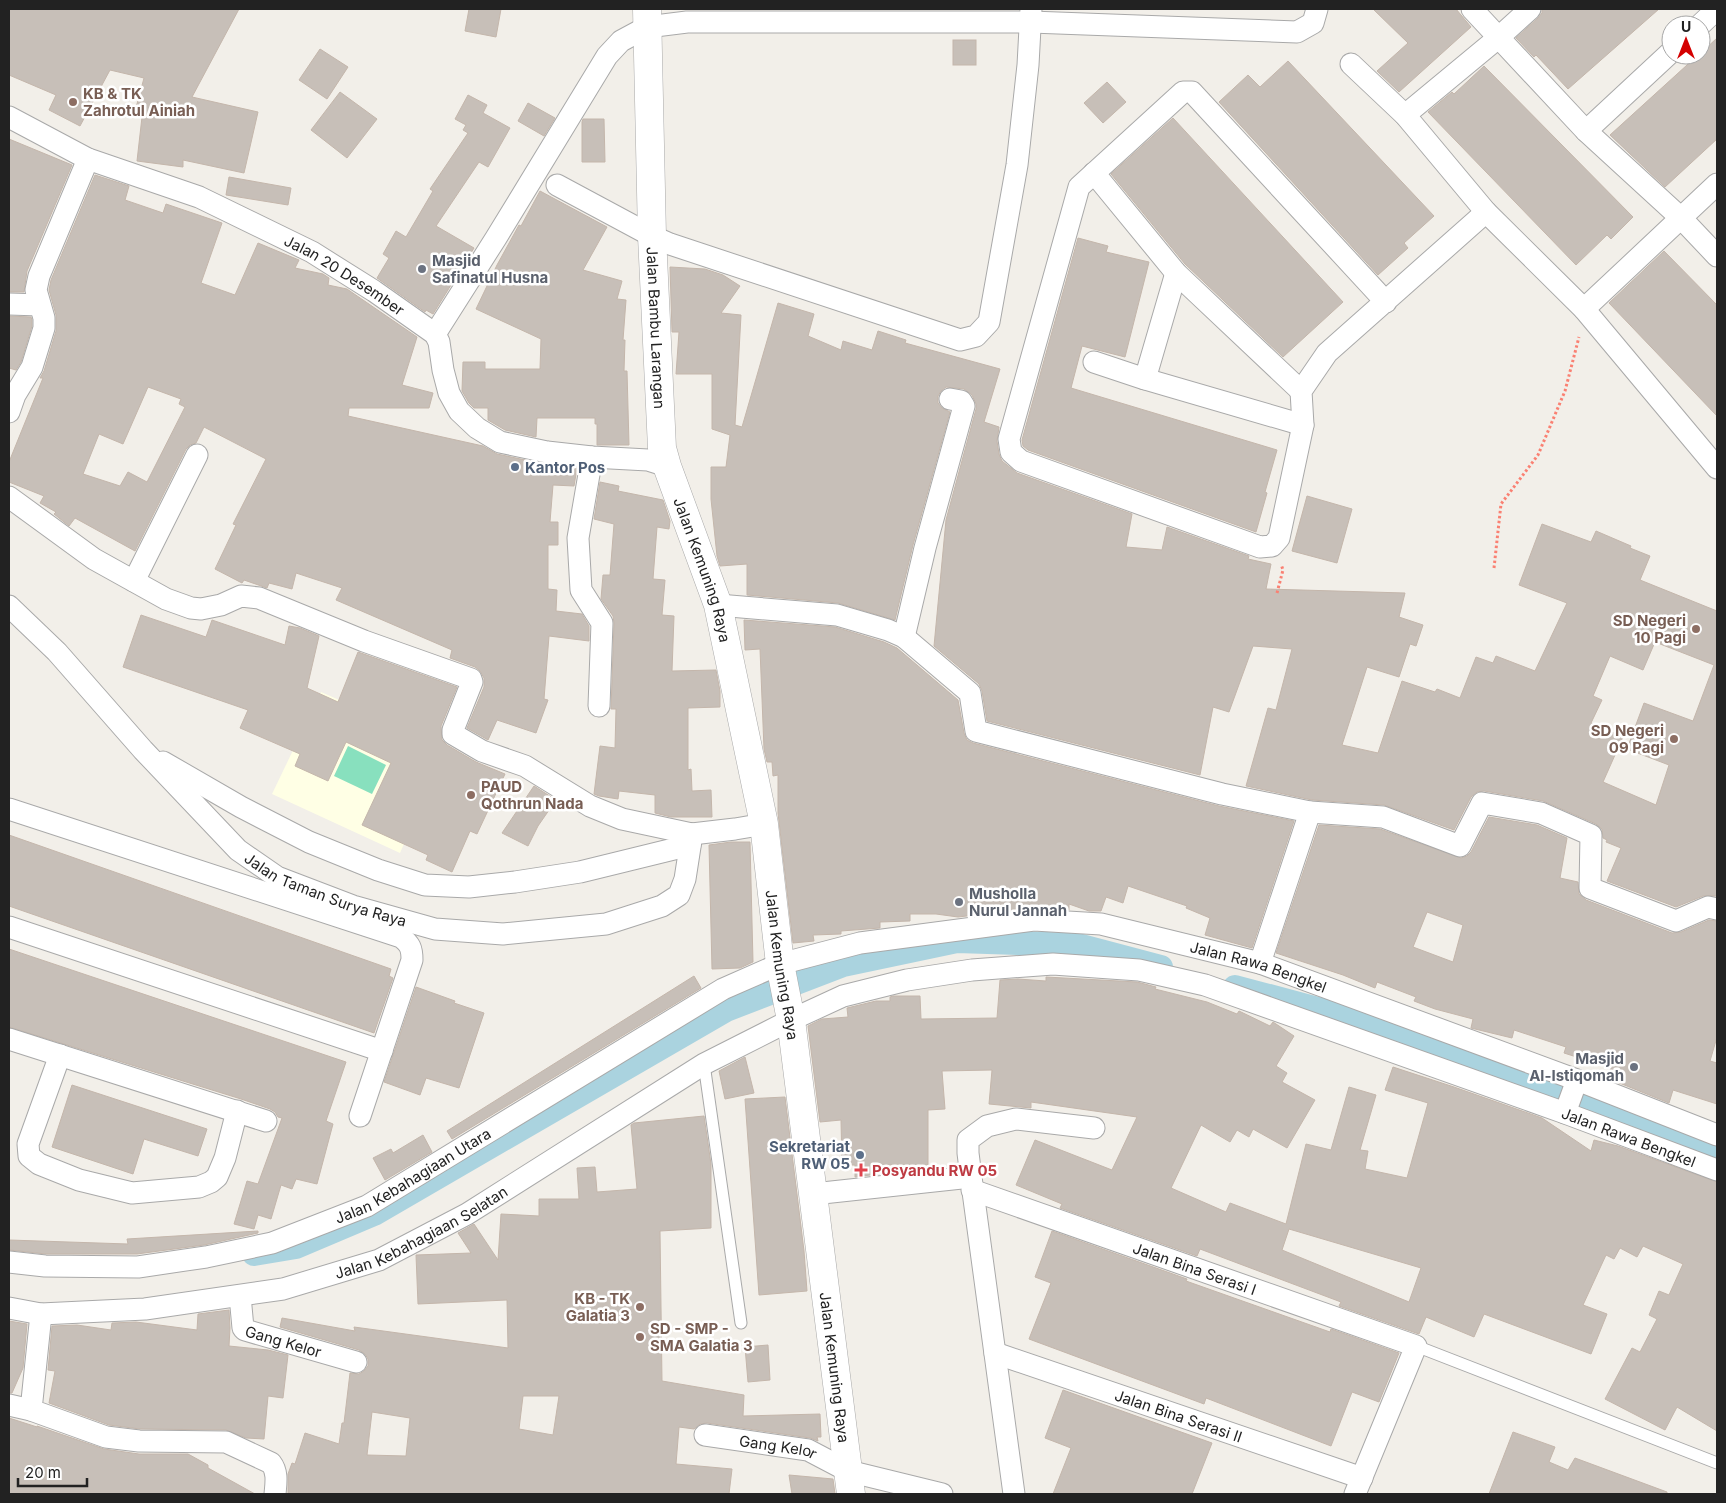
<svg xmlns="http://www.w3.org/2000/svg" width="1726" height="1503" font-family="Inter,sans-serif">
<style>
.education{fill:#ffffe5}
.pitch{fill:#88e0be}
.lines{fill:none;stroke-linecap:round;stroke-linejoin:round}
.canal{stroke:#aad3df;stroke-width:24}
.building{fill:#c7bfb8;stroke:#c4b6ab;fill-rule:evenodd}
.service-casing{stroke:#a9a9a9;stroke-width:13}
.minor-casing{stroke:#a9a9a9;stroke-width:23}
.tertiary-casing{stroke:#a9a9a9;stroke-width:29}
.path{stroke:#fa8072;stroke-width:3;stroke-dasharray:2.5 2.5;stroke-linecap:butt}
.service{stroke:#fff;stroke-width:11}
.minor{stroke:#fff;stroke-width:21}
.tertiary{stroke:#fff;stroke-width:28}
.education-dot{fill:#8d6e63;stroke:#fff;stroke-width:2}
.worship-dot{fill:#6b7280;stroke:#fff;stroke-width:2}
.service-dot{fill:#5c6f8a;stroke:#fff;stroke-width:2}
.health-dot{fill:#e0444e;stroke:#fff;stroke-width:2}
.labels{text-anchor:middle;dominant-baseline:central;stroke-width:5;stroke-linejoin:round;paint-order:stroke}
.education-label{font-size:15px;font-weight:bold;fill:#785e54;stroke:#fff;text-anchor:start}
.worship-label{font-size:15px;font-weight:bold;fill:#5b616d;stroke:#fff;text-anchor:start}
.street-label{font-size:15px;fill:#222;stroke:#fff}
.service-label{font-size:15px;font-weight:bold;fill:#4e5e75;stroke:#fff;text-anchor:start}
.health-label{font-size:15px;font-weight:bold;fill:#be3a42;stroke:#fff;text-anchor:start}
</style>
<rect width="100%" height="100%" fill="#f2efe9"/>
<!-- education -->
<path class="education" d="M321,692L447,747L400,853L272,794Z"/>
<!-- pitch -->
<path class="pitch" d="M348,746L386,765L372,794L334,776Z"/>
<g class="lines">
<!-- canal -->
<g class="canal">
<path d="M1235,987L1333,1013L1717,1154"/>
<path d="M254,1254L296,1247L374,1214L726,1010L843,965L957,941L1078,945L1161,967"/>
</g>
</g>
<!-- building -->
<g class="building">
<path d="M9,9H239L192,97L258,112L244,173L183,160V167L137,161L142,117L134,115L144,78L110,70L80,126L49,110L56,95L9,75Z"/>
<path d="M469,9H501L496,37L465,31Z"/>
<path d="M1373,9H1456L1471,27L1399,92L1377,71L1408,43Z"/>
<path d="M1542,9H1659L1568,89L1536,55L1534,57L1516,38L1538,18L1542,13Z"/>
<path d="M1717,38V139L1665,187L1610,135L1698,55H1701V53Z"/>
<rect x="953" y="40" width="23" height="25"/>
<path d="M320,49L348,67L327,99L299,80Z"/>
<path d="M1288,61L1434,216L1404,243L1408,248L1378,275L1219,102L1248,75L1260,87Z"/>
<path d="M1484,66L1633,217L1611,239L1607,235L1576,265L1428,112L1452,92L1454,94Z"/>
<path d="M1107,82L1126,102L1103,123L1084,103Z"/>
<path d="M340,92L377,119L347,158L311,130Z"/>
<path d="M468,95L487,105L483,113L510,128L488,167L479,162L436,226L474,248L433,314L426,310L425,312L377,278L389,258L383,254L396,231L406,237L433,191L430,189L468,133L463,130L466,125L455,119Z"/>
<path d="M528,103L555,118L544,136L518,121Z"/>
<path d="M1173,118L1343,302L1283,357L1185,264L1111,174Z"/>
<path d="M583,119H604L605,162H582V122Z"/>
<path d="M9,139L72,165L27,271L24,292H9Z"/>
<path d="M95,175L129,186L125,200L163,213L166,204L222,223L201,283L235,295L258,243L299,260L295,268L323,274L329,278L328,285L347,289L417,337L402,385L433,393L429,408H349L348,416L483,446L497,454L544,464L577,468L574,486L553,485L550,522H558V545H548V589L557,590L556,611L582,614L589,626V641L549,636L544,699L548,700L536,733L497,720L488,740L467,728L484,687V678L480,671L475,667L450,658L452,650L336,600L342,588L296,573L292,589L269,583L267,588L244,580L242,583L215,569L236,525L233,524L266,459L204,427L196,443L190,445L186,449L135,551L75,518L69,526L54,514L56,512L40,503L44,496L9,482V462L43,378H40L44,371L56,331V315L49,290L51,280ZM148,387L181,399L179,404L185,407L147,482L128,472L120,486L83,474L99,434L123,444Z"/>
<path d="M229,177L291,188L288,205L226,195Z"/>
<path d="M540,191L607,227L583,270L622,281L617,299L626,300L623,340H625L624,371H627L629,445H597V424H595V418H537L536,437L505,430L488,420V408H474L469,403L462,391L463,362H485V369H540L541,339L476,309L497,265L519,225L521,226Z"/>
<path d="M1078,238L1108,246L1106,252L1149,262L1125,357L1082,346L1071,388L1277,450L1265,492L1267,493L1256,532L1028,450L1023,446L1022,440Z"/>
<path d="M1664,251L1717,305V416L1609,303Z"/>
<path d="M670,267L705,269L723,275L740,286L721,313L741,315L735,425L742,427L778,303L814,314L808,336L841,350L843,341L872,350L878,331L906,340L905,343L1000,369L984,422L999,427L997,441L999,454L1002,461L1017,473L1132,514L1126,547L1162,550L1167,527L1249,556L1248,559L1271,564L1266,589L1405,593L1399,617L1423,625L1416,646L1410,644L1399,677L1367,667L1342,745L1378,753L1402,681L1435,692L1437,689L1460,698L1476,657L1493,663L1496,656L1535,671L1567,603L1519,585L1542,524L1591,542L1596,531L1631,546L1630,548L1650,556L1640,580L1717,611V896H1703L1676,907L1607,881L1621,848L1606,842L1607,840L1603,838L1602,829L1596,824L1543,801L1484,791L1477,792L1471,797L1454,830L1384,805L1312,800L1246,786L1268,708L1276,710L1292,649L1253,646L1229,712L1213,707L1200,775L987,721L982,691L979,684L934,646L946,520L976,409V404L972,395L964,389L946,387L941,391L938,396V403L942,408L950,412L913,545L895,620L838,603L747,595V564L720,566L717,556L711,499V467H726L730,435L712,429V374H676L679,332H672ZM1655,642L1714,665L1693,721L1644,703L1627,749L1669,765L1656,805L1603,782L1623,737L1591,723L1602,700L1593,696L1610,656L1643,670Z"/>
<path d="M9,316L31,317L32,320V326L21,362L16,370L9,368Z"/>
<path d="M600,482L619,486L618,491L663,500L670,521L669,529L657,527L653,579L665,580L662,615L674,616L672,671L716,670L720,691V707L688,708V770L691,769L692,791L711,790L712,817H671L655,813V795L619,791L618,799L599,796L594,794L600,746L615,748L616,709H611L614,623L613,616L601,599L603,575H610L614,524L594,519Z"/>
<path d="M1307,496L1352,509L1337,563L1292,551Z"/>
<path d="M141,615L206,637L212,620L285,645L289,626L300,628L319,636L307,688L338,702L358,652L457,687L441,726L442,740L447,745L476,762L505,774L477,834L470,831L452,872L426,860L428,855L362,825L391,763L346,742L328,781L295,766L300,754L240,728L248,710L123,667Z"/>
<path d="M744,620L835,627L884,642L897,648L958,700L964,733L967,740L973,743L1219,806L1294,821L1252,948L1205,935L1210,918L1186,908L1187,906L1128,886L1123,903L1106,897L1101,911H1089L1069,904V910L1035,908L1009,911L984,910V914L958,917L936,914H910V921L880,922V928L841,931V934L813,935L814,941L793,943L778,813V775L773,776L772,762H767L764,749L760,649L745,650Z"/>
<path d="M534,786L556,800L538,826L528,846L502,833Z"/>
<path d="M1489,817L1537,825L1567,838L1560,878L1578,882L1579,894L1586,900L1672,933L1681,932L1709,920L1717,921V1037L1710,1061L1717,1063V1104L1673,1090L1669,1103L1607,1078L1611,1068L1564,1053L1566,1047L1514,1030L1512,1038L1475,1029L1471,1028L1473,1019L1435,1009L1414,1001L1416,997L1377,982L1375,988L1343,975L1276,953L1319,825L1380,829L1461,858L1467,856L1471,852ZM1427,912L1463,925L1453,962L1413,947Z"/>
<path d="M9,835L391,969L389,976L393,978L374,1033L9,906Z"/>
<path d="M731,842H750L753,962L740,968L712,969L709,845Z"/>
<path d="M9,949L346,1062L326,1121L333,1124L317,1184L296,1179L292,1189L281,1185L271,1219L258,1215L254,1229L234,1224L247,1181L258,1184L282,1118L278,1117L275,1112L270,1109L241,1099L9,1027Z"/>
<path d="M694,976L701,988L452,1139L447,1131Z"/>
<path d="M1046,977L1137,982L1156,987L1155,989L1207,1002L1237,1014L1239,1011L1270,1026L1273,1022L1294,1036L1276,1066L1287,1073L1282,1082L1315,1100L1287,1148L1253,1129L1249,1137L1237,1130L1230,1142L1201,1125L1171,1188L1226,1212L1230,1203L1286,1224L1306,1144L1331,1150L1349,1087L1376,1095L1360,1150L1368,1151L1365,1169L1407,1178L1428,1103L1385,1090L1393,1067L1454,1087L1542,1118L1591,1151L1594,1140L1618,1146L1717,1182V1431L1677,1407L1665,1430L1605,1399L1632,1348L1640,1352L1657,1319L1649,1315L1659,1291L1669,1295L1683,1264L1643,1246L1637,1257L1620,1248L1614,1259L1606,1255L1583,1305L1607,1314L1591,1354L1484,1314L1474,1337L1426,1317L1419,1334L1339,1306L1341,1302L1200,1249L1197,1256L1060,1208L1062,1204L1016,1185L1035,1140L1112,1170L1137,1117L1031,1102V1108L989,1104L992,1070L942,1071L945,1109L928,1110V1165H878V1174L855,1177V1165H842L841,1120L820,1122L808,1026L822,1019L848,1017L847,1008L876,1001H890V997L893,996H920L921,1019L997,1018L1000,980L1018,979L1046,981ZM1289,1229L1421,1268L1409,1302L1282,1250Z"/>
<path d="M416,987L455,1001L454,1003L484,1013L459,1088L426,1078L420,1095L384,1082Z"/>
<path d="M745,1057L754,1093L725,1099L719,1071Z"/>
<path d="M72,1085L207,1129L198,1156L144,1139L133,1174L52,1147Z"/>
<path d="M785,1097L804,1251L807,1291L759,1295L745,1099Z"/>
<path d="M704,1116L711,1164V1228L660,1231L662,1381L744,1395L743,1416L820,1414L821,1437H817L818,1441L810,1438L707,1423L700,1424L694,1429L679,1427L676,1464L732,1469L729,1494H288V1474L292,1463L295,1464L305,1433L339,1444L342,1423H344L350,1373L359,1374L364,1371L368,1366V1359L365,1354L359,1350L280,1327L282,1318L355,1331L354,1327L508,1348L507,1300L418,1304L416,1255L471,1253L458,1233L474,1224L498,1260L501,1214L539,1216V1199H579L577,1168L595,1167L597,1192L637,1189L631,1125L634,1123ZM523,1396H559L553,1435L519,1429ZM372,1412L410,1418L406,1456L367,1455Z"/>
<path d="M423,1135L432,1152L385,1180L373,1158L391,1149L393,1153Z"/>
<path d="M258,1231V1233L204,1245L137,1254H46L9,1250V1240L128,1244L127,1239Z"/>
<path d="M1052,1231L1187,1279L1186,1281L1330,1332L1331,1329L1399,1353L1379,1402L1352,1392L1331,1446L1206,1398L1204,1404L1029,1339L1051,1283L1035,1277Z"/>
<path d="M229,1310L230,1328L229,1346L268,1350L288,1355L283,1398L268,1396L264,1439L246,1438L226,1430L140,1429L109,1425L49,1403L55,1371L48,1370L52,1326L77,1325L111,1330L112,1323L136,1322L197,1330L198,1314Z"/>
<path d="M9,1321L27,1324L23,1368L12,1393H9Z"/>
<path d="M768,1345L770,1380L748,1382L745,1347Z"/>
<path d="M1063,1390L1212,1443L1192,1494H1053L1071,1448L1045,1438Z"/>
<path d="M9,1418L37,1427V1426L104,1449L139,1454H188L208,1465V1468L255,1494H9Z"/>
<path d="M1513,1432L1555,1447L1549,1462L1568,1470L1575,1458L1667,1492V1494H1489Z"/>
<path d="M789,1475L833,1479L835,1494H792Z"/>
</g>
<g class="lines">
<!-- service casing -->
<g class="service-casing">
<g id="service">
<path d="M704,1064L741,1323"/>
<path d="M1416,1346L1717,1463"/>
</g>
</g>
<!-- minor casing -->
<g class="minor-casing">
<g id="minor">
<path d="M1472,9L1586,131L1682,219L1717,256"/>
<path d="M1700,25L1717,9"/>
<path d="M1351,64L1405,115L1486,212L1584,309L1717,468"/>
<path d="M1405,115L1498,38L1530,9"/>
<path id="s1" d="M9,117L88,159L199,197L312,252L374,291L435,334L439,342L443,370L449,393L459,411L477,428L500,442L547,452L592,457L648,460L667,466"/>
<path d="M1586,131L1671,52"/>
<path d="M1094,173L1176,273L1301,391"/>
<path d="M557,185L652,236L670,244L960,340L976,336L989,322L1017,165L1028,65L1031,9"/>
<path d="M1386,302L1192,92H1183L1079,187L1009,439L1011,452L1021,461L1260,547L1272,546L1279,538L1303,425L1301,391L1327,353L1486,212"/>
<path d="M9,304L40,305"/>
<path d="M1584,309L1717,184"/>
<path d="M435,334L496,238L607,56L621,41L647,27L687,22H1031L1297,32L1313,23L1317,9"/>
<path d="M1094,362L1145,379L1303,425"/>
<path d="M1145,379L1176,273"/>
<path d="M9,412L15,395L32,367L44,328V318L36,290L39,276L88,159"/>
<path d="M592,457L578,538L581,590L602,623L599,706"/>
<path d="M9,497L94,559L166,599L191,608L201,609L221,605L241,596L259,598L364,641L471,679L472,682L453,730V734L482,751L525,766L590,806L622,819L692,834L735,829L764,824"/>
<path d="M134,581L197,455"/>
<path d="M718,605L837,615L888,630L904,637L970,693L976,731L1222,794L1310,812L1260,963"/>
<path id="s2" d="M9,606L57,652L143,750L238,850L277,877L353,906L435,929L503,934L606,924L662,906L679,895L685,879L692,834"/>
<path d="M904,637L925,548L964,406L961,401L950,399"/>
<path d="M163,762L241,807L309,842L378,870L425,885L469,887L515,882L580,872L690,845"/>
<path d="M9,809L401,937C410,944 412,948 412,960L360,1116"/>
<path d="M1310,812L1383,817L1460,846L1482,803L1541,813L1591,835L1590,888L1676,921L1708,907L1717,909"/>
<path d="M9,927L382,1051"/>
<path d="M9,1039L266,1121"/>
<path d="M60,1055L28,1144L29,1156L39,1164L79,1180L132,1193L199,1187L211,1182L217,1177L225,1158L237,1111"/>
<path d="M1565,1113L1577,1080"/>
<path id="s3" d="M972,1190L1416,1346L1355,1494"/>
<path d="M813,1194L971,1177"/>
<path id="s4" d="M9,1262L45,1266L138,1267L206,1257L272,1243L367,1206L723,989L780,964L860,943L1034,920L1101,924L1260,963L1577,1080L1717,1135"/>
<path id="s5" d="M240,1296L243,1328L245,1330L356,1362"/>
<path id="s6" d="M9,1308L41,1314L145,1309L283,1289L379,1260L467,1214L704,1064L791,1020L843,996L907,980L972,970L1053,964L1139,970L1205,985L1565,1113L1717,1170"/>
<path d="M41,1314L31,1410L106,1437L139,1441L226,1442L271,1463C278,1472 276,1483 275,1494"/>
<path id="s7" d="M995,1353L1362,1478"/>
<path d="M9,1405L31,1410"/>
<path id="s8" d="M705,1435L808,1450L848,1471L942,1494"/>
<path d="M1014,1494L971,1177L968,1153V1140L987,1126L1016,1119L1094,1128"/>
</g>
</g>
<!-- tertiary casing -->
<g class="tertiary-casing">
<g id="tertiary">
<path id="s9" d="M647,9L652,236L662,448L667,466L718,605L764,824L780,964L791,1020L851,1494"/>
</g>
</g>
<!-- path -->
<g class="path">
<path d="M1494,568L1501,504L1538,455L1565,391L1579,337"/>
<path d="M1277,593L1283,570L1281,564"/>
</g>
<!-- service -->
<use href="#service" class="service"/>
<!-- minor -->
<use href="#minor" class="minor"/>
<!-- tertiary -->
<use href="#tertiary" class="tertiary"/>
</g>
<!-- markers -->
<g class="education-dot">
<circle cx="73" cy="102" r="5"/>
<circle cx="1696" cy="629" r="5"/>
<circle cx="1674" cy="739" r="5"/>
<circle cx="471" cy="795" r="5"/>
<circle cx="640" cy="1307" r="5"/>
<circle cx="640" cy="1337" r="5"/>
</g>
<g class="worship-dot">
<circle cx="422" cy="269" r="5"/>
<circle cx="959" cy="902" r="5"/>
<circle cx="1634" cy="1067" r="5"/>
</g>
<g class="service-dot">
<circle cx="515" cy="467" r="5"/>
<circle cx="860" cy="1155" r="5"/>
</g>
<path class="health-dot" d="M858.5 1162.5h5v5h5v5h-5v5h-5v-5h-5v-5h5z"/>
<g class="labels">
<!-- education labels -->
<g class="education-label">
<text x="83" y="93">KB &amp; TK<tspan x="83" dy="17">Zahrotul Ainiah</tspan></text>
<text x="1686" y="620" text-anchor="end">SD Negeri<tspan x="1686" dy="17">10 Pagi</tspan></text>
<text x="1664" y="730" text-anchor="end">SD Negeri<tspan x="1664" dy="17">09 Pagi</tspan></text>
<text x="481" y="786">PAUD<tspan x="481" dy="17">Qothrun Nada</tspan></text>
<text x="630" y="1298" text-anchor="end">KB - TK<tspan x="630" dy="17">Galatia 3</tspan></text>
<text x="650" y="1328">SD - SMP -<tspan x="650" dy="17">SMA Galatia 3</tspan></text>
</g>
<!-- worship labels -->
<g class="worship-label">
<text x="432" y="260">Masjid<tspan x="432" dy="17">Safinatul Husna</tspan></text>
<text x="969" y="893">Musholla<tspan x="969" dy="17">Nurul Jannah</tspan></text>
<text x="1624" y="1058" text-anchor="end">Masjid<tspan x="1624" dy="17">Al-Istiqomah</tspan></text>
</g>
<!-- street labels -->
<g class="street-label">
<text stroke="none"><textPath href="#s1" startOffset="372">Jalan 20 Desember</textPath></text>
<text stroke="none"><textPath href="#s9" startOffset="319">Jalan Bambu Larangan</textPath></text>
<text stroke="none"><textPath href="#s9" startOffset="568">Jalan Kemuning Raya</textPath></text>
<text stroke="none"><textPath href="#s2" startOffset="432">Jalan Taman Surya Raya</textPath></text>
<text stroke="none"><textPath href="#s9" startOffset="972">Jalan Kemuning Raya</textPath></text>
<text stroke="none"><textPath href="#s4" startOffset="1335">Jalan Rawa Bengkel</textPath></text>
<text stroke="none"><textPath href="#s6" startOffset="1728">Jalan Rawa Bengkel</textPath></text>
<text stroke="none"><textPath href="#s4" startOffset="422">Jalan Kebahagiaan Utara</textPath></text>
<text stroke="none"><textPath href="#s6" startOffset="426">Jalan Kebahagiaan Selatan</textPath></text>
<text stroke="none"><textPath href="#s3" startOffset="236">Jalan Bina Serasi I</textPath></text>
<text stroke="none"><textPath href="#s5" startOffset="75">Gang Kelor</textPath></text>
<text stroke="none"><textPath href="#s9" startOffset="1378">Jalan Kemuning Raya</textPath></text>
<text stroke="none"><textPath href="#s7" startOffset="194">Jalan Bina Serasi II</textPath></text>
<text stroke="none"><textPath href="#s8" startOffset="74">Gang Kelor</textPath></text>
</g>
<!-- service labels -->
<g class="service-label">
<text x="525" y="467">Kantor Pos</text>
<text x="850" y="1146" text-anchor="end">Sekretariat<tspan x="850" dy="17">RW 05</tspan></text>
</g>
<!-- health labels -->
<g class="health-label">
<text x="872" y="1170">Posyandu RW 05</text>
</g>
</g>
<!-- border -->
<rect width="1726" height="1503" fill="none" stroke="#222222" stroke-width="20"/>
<!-- north arrow -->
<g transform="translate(1686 40)"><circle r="24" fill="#ffffff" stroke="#a7a7a7"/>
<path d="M0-4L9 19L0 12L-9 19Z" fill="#d40000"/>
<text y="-8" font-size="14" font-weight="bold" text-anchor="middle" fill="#222222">U</text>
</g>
<!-- scale -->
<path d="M18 1478v8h69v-8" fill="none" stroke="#222222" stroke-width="2.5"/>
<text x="25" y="1478" font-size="15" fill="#222222" stroke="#ffffff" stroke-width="4" paint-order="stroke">20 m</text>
</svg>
